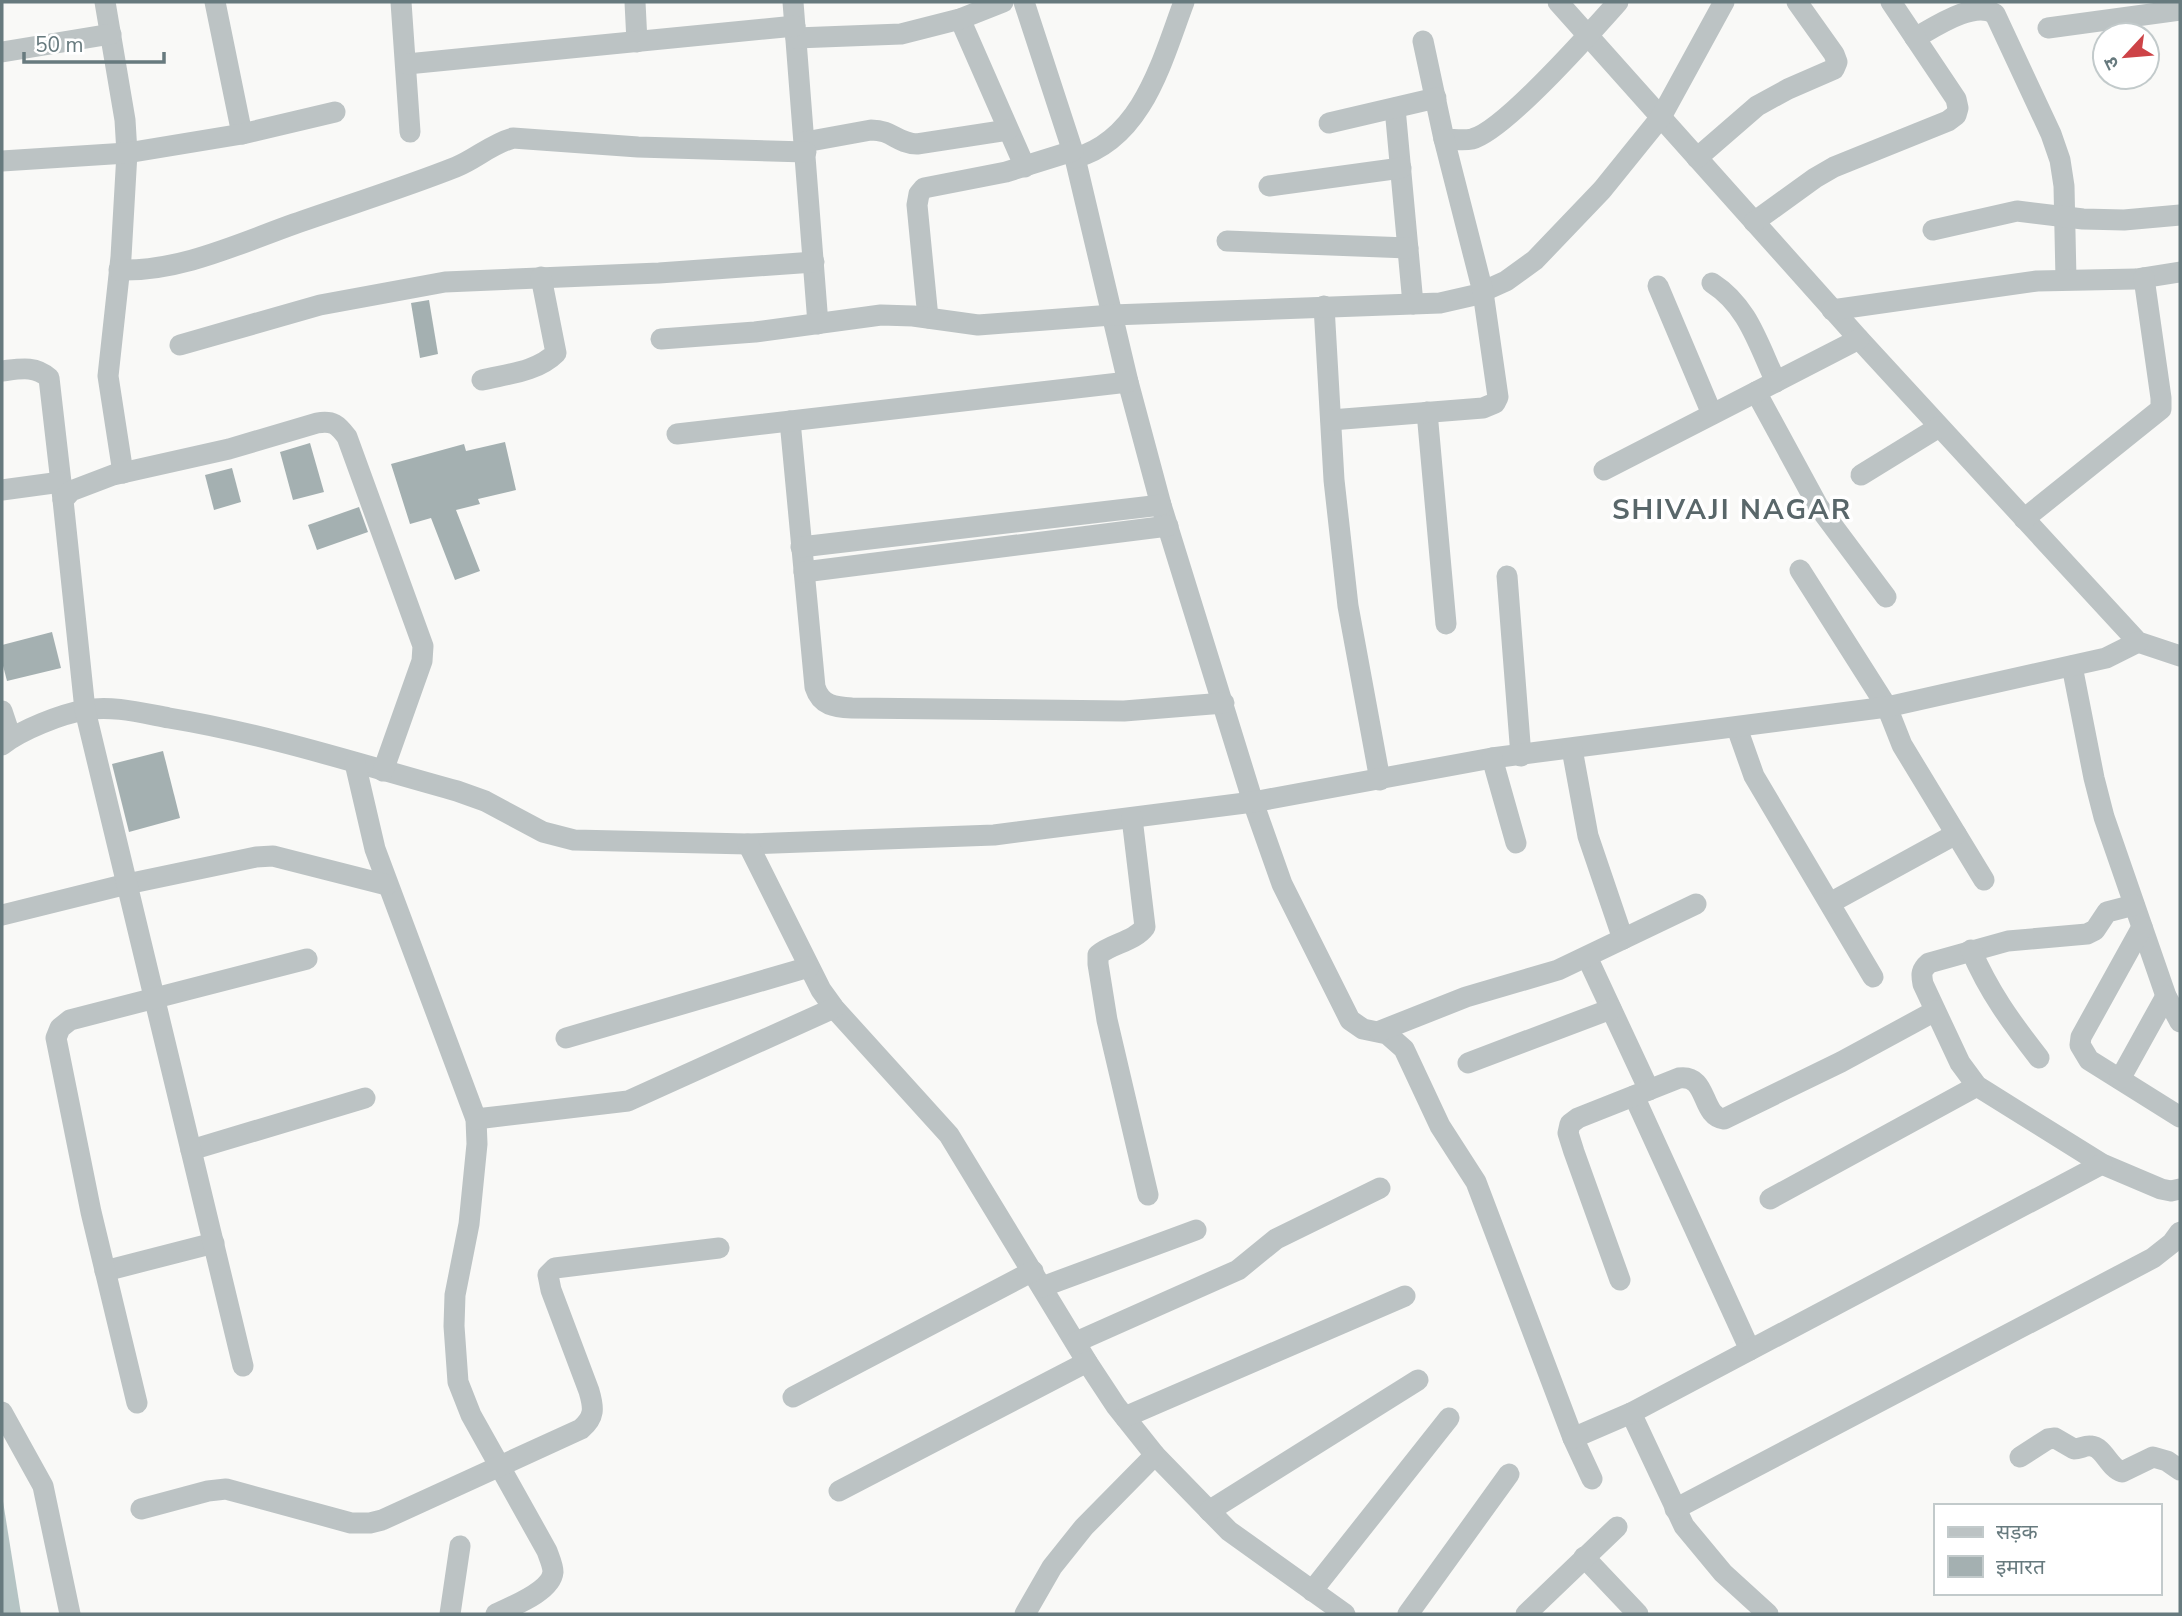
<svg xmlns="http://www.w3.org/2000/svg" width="2182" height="1616" font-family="'Nunito Sans','Noto Sans Devanagari',sans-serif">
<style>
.water{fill:#b5c4c4}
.building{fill:#a4b0b1}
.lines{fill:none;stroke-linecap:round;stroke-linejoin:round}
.minor{stroke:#bcc3c4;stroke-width:21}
.labels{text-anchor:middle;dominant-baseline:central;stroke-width:7;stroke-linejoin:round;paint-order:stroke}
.district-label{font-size:28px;font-weight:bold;letter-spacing:2px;fill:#59676a;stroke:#fff}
</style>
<rect width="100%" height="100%" fill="#f9f9f7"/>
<!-- water -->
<path class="water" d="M2,1495L21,1614H2Z"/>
<!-- building -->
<g class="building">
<path d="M429,300L438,354L420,358L411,303Z"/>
<path d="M505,442L516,490L478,499L480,504L456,510L480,571L455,580L431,518L410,524L391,464L464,444L466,451Z"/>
<path d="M310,443L324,492L293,500L280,452Z"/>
<path d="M232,468L241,502L214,510L205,475Z"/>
<path d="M359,507L368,532L317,550L308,525Z"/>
<path d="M52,632L61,668L7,681L2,662V645Z"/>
<path d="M163,751L180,818L129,832L112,764Z"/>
</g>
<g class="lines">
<!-- minor -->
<g class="minor">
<path d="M105,2L125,120L127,153L121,257L108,376L123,473"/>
<path d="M215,2L242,134"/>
<path d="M401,2L410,132"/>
<path d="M635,2L637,42"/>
<path d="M793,2L818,324"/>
<path d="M1024,2L1075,158L1128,382L1161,505L1253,802L1282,884L1350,1020L1363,1029L1387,1034L1404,1049L1440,1126L1476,1182L1573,1438L1592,1479"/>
<path d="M1558,2L1859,339L2138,642L2180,656"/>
<path d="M960,19L1025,167"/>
<path d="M2048,28L2180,10"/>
<path d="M796,38L901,34L960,19L1003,2"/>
<path d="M1915,38C1935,27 1974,0 1995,14L2051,134L2060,160L2064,186L2066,279"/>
<path d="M1423,41L1444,139C1453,139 1463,141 1472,139C1504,131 1593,30 1618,2"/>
<path d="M2,52L111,34"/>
<path d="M407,64L795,26"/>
<path d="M1395,108L1413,304"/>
<path d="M1329,123L1436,98"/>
<path d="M805,142L871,130C893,130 896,143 917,144L1008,130"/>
<path d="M1075,158C1143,139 1162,60 1184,2"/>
<path d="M1697,158L1757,106L1788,89L1834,69L1837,62L1834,54L1797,2"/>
<path d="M2,161L127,153L242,134L335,112"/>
<path d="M1269,186L1401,168"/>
<path d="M1754,222L1815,178L1834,167L1948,121L1956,115L1958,108L1956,99L1891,2"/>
<path d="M1933,230L2017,211L2083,219L2124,220L2180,215"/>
<path d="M1227,241L1408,248"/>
<path d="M119,270C179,272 238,244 294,224C348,205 403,188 456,167C476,159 491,144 513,138L638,147L806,152"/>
<path d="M1712,283C1748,306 1758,344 1776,382"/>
<path d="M1658,286L1712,414"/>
<path d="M1324,306L1334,480L1348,606L1380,780"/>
<path d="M1832,310L2037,281L2136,279L2180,272"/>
<path d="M928,318L917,205L919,194L924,188L1006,172L1073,151"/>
<path d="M661,339L755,332L881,315L913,316L978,325L1112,315L1440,303L1475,295L1506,281L1535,260L1602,190L1661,117L1724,2"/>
<path d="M180,345L320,305L445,282L659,273L814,262"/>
<path d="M2,371C19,369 35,365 49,378L63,500"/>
<path d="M482,380C507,374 537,372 556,353L541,277"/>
<path d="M1756,392L1818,506L1886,597"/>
<path d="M1427,412L1446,624"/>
<path d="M1331,420L1483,408L1495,403L1498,397L1483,292L1444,139"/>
<path d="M790,421L815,687C821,706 835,707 852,708L1124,711L1224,703"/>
<path d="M677,434L1128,382"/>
<path d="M1604,470L1859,339"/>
<path d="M1861,475L1939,427"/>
<path d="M2,490L61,482"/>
<path d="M2024,519L2161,409V398L2144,278"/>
<path d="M801,547L1161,505"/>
<path d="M1800,570L1887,707L1902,745L1984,880"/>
<path d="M804,572L1168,526"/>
<path d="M1507,576L1521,756"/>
<path d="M2072,666L2094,778L2104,817L2166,996L2180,1022"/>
<path d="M2,711L11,738"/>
<path d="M1737,728L1754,776L1873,977"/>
<path d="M2,745C21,730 61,714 85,710C112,705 142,713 169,718C267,734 362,765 457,791L485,801L543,832L574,840L748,844L994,835L1253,802L1492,758L1887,707L2106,658L2138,642"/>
<path d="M1572,749L1588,836L1623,939"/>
<path d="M1492,758L1516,843"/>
<path d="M355,763L375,849L476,1119L477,1144L469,1224L455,1295L454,1326L458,1382L471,1415L547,1551C549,1557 553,1565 553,1572C551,1592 512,1606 496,1614"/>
<path d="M1132,818L1145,927C1134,942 1112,943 1098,955V964L1107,1020L1148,1195"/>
<path d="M748,844L821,990L834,1008L949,1135L1087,1362L1116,1406L1155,1455L1229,1531L1345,1614"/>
<path d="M1830,903L1956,834"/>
<path d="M2134,905L2107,912L2095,930L2087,934L2008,941L1929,963C1921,970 1921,974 1923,984L1960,1063L1977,1086L2102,1164L2161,1189L2171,1191L2180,1189"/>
<path d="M2,915L127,884L256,857L273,856L387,885"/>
<path d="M2142,927L2081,1037L2080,1045L2089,1060L2180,1117"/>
<path d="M1971,950C1989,992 2011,1022 2039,1058"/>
<path d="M1587,957L1649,1090"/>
<path d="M1380,1031L1466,997L1558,970L1696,904"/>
<path d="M566,1038L809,967"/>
<path d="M1468,1063L1611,1009"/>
<path d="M2120,1079L2166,996"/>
<path d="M1634,1096L1750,1350"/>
<path d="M476,1119L628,1101L834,1008"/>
<path d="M191,1150L365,1098"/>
<path d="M1770,1199L1977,1086"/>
<path d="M105,1271L214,1243"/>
<path d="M1620,1280L1574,1152L1568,1133L1570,1124L1578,1118L1679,1078C1709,1074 1700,1116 1724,1119L1841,1062L1935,1011"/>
<path d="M1042,1287L1196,1230"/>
<path d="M1076,1342L1238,1270L1276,1239L1380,1188"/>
<path d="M243,1366L85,710L63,500L71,491L113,475L229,449L317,423C333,420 338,425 347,437L423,646L422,661L383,771"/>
<path d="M793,1397L1033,1271"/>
<path d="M137,1403L91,1212L56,1038L60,1028L70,1020L307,959"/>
<path d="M2,1412L43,1486L70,1614"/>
<path d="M1631,1413L1684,1526L1723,1573L1768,1614"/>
<path d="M1125,1417L1405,1296"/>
<path d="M1573,1438L1631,1413L2102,1164"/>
<path d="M2020,1457L2048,1439L2055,1438L2074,1449C2080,1449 2085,1445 2091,1446C2104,1447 2109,1468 2122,1472L2153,1457L2167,1461L2180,1470"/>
<path d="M839,1491L1087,1362"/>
<path d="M141,1509L208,1491L226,1489L351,1523H370L382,1520L581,1429C595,1417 594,1408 589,1391L551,1290L548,1275L555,1268L719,1248"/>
<path d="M1675,1509L2153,1258L2172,1243L2180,1232"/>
<path d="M1209,1511L1418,1380"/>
<path d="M1584,1557L1638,1614"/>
<path d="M1312,1591L1449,1418"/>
<path d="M450,1614L460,1546"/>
<path d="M1025,1614L1052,1567L1084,1527L1155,1455"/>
<path d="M1408,1614L1509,1474"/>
<path d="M1526,1614L1617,1527"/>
</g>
</g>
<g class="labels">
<!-- district labels -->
<g class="district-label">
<text x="1732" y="510">SHIVAJI NAGAR</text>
</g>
</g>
<!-- border -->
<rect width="2182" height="1616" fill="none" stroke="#677a7e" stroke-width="7"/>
<!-- legend -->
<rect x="1934" y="1504" width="228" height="91" fill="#ffffff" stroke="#c2cacb" stroke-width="2"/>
<rect x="1948" y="1527" width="35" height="10" fill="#bcc3c4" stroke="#c2cacb" stroke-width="2"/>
<text x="1996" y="1539" font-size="21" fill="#677a7e">सड़क</text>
<rect x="1948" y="1556" width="35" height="21" fill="#a4b0b1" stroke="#c2cacb" stroke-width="2"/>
<text x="1996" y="1574" font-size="21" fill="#677a7e">इमारत</text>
<!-- north arrow -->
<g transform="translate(2126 56) rotate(244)"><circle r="33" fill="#ffffff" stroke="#c2cacb" stroke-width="2"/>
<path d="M0-5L12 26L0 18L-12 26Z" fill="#cd4347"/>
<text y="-10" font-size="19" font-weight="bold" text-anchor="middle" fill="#677a7e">उ</text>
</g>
<!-- scale -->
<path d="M24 52v10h140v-10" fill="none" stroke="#677a7e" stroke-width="3.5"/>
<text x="35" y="52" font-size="21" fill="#677a7e" stroke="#ffffff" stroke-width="5" paint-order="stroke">50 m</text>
</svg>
